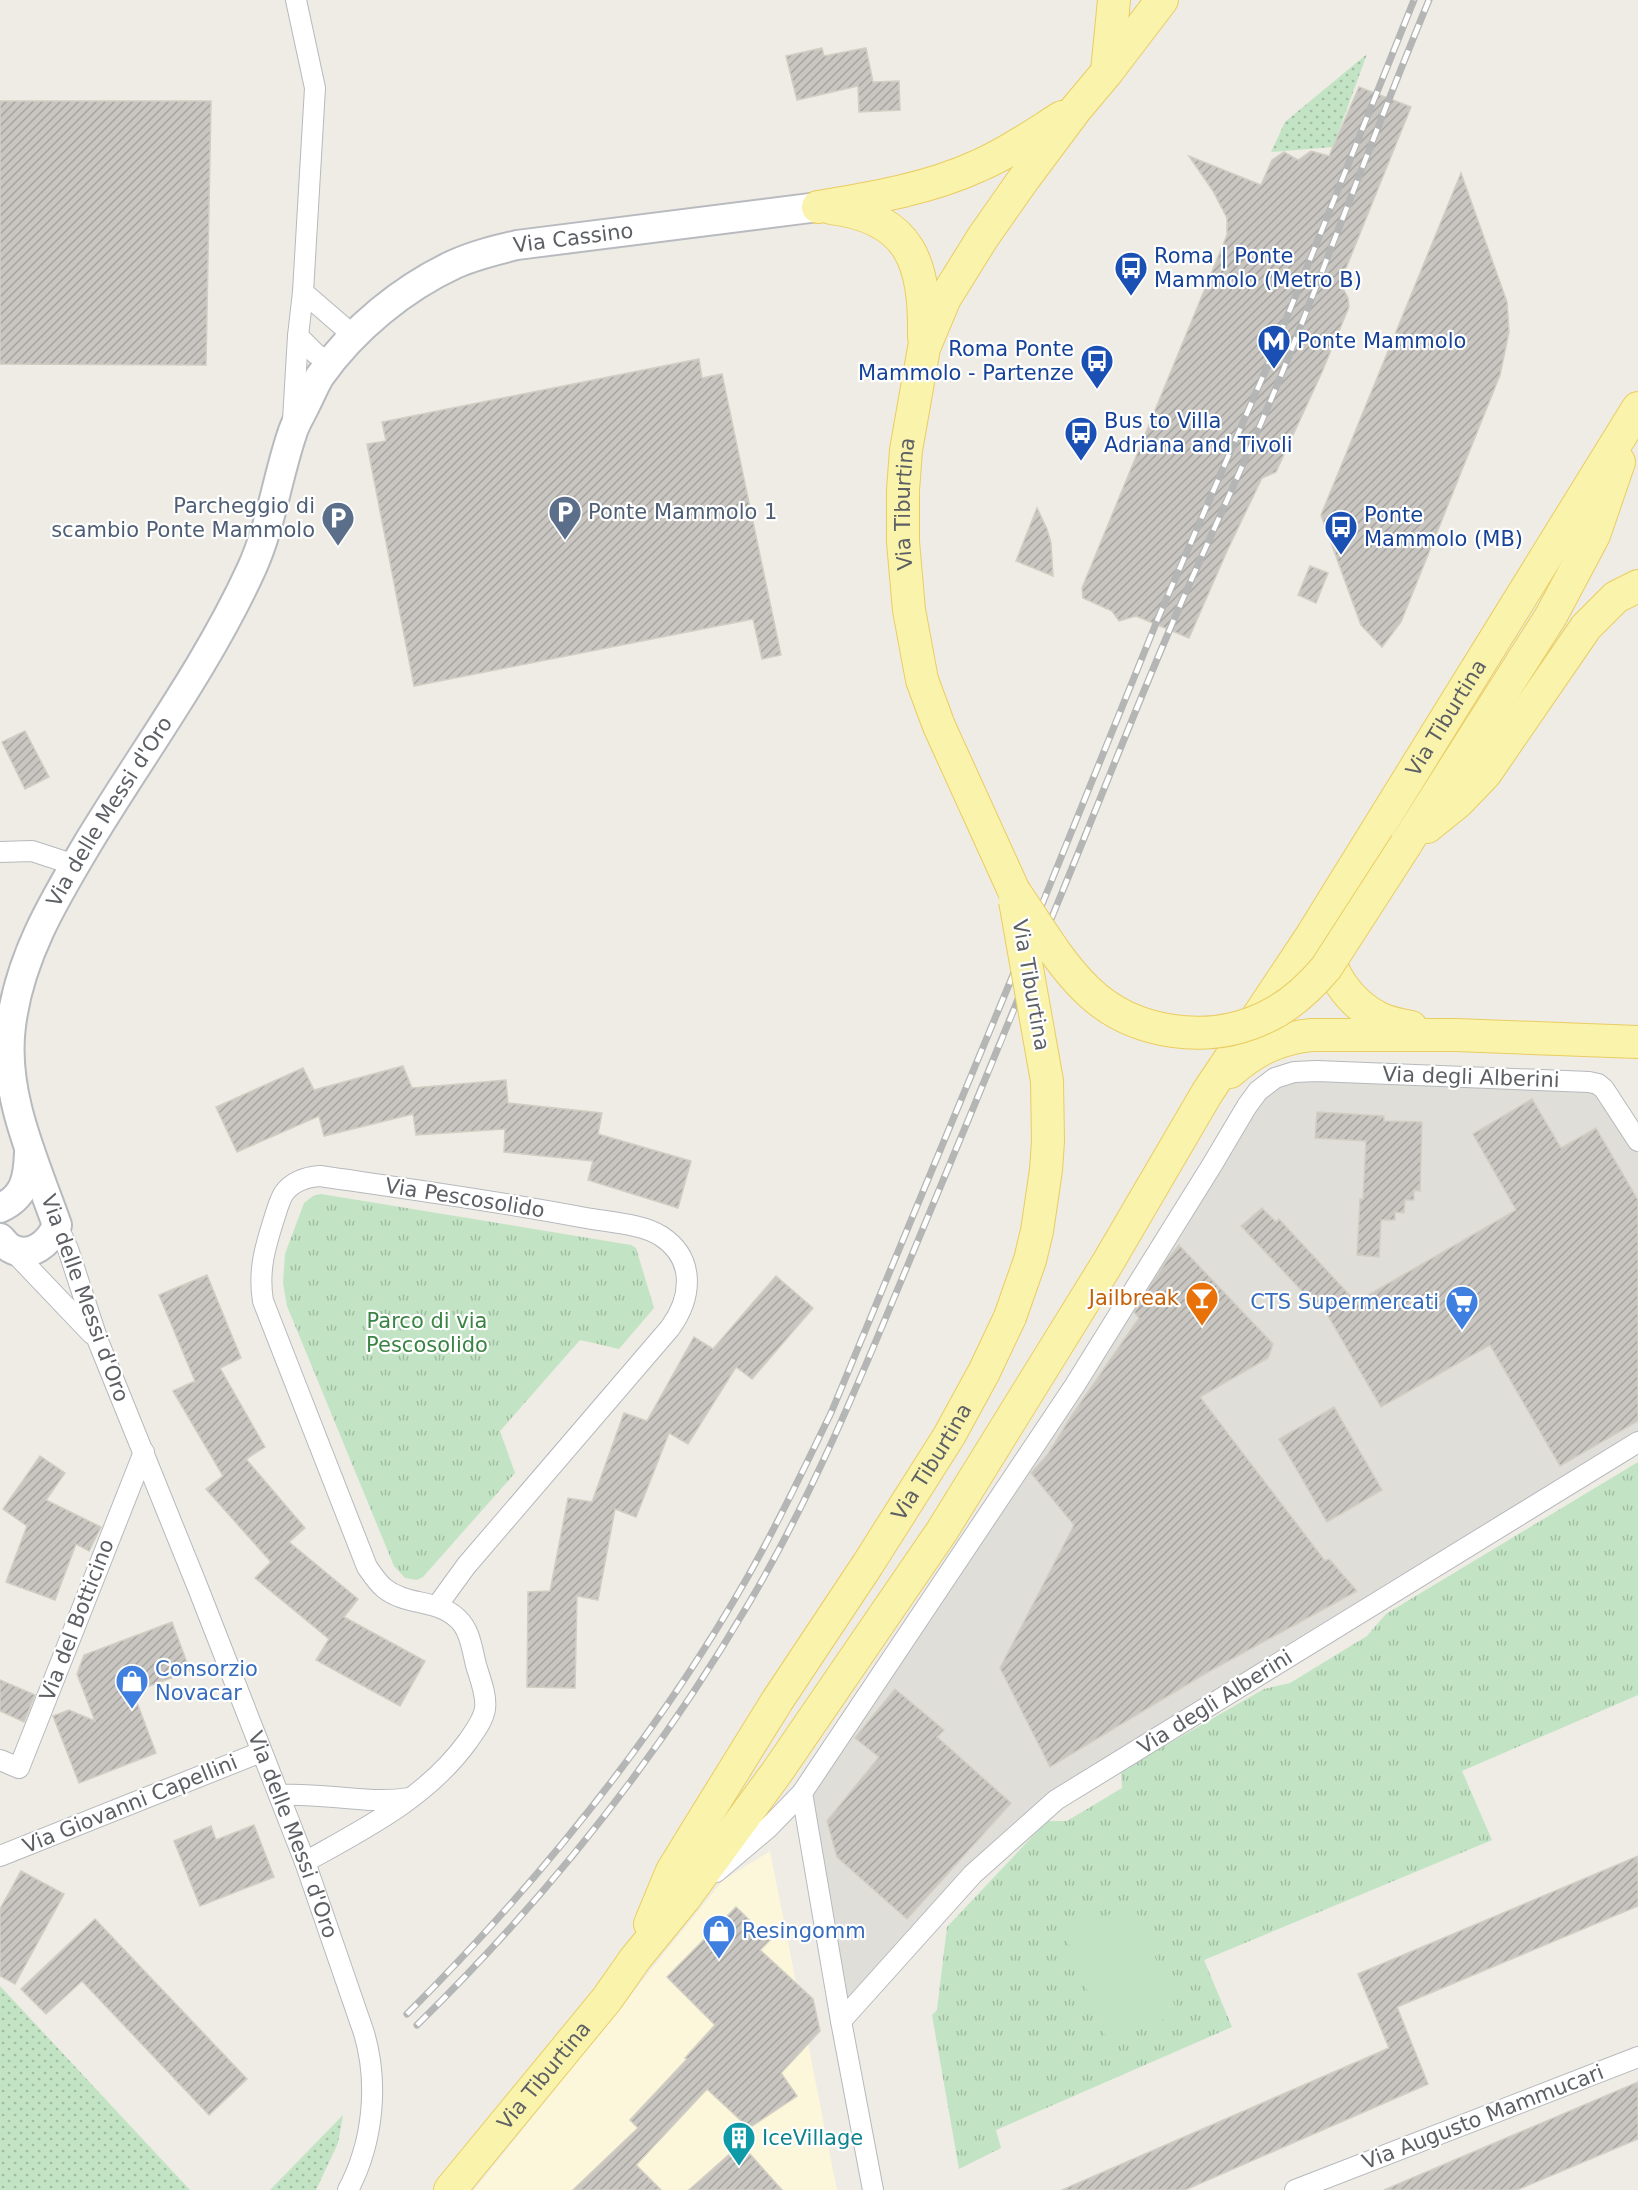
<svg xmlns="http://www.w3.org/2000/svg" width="1638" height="2190" font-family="'DejaVu Sans',sans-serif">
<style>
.commercial{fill:#fcf6db}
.industrial{fill:#dfded8}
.grass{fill:url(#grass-dots)}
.park{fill:url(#park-tufts)}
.pitch{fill:#c2e4c4}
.building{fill:url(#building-hatch);stroke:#d2cec3;stroke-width:1.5}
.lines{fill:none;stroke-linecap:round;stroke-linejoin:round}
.street-casing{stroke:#b6b9bd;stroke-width:22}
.secondary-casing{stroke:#b7babf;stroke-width:32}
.primary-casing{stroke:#eacd61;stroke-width:34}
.street{stroke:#fff;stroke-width:20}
.secondary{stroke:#fff;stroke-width:28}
.primary{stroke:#faf3ac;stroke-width:32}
.rail-casing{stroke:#b4b5b5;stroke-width:7}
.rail{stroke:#fff;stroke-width:4.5;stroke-dasharray:14;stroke-linecap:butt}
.primary-bridge-casing{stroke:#eacd61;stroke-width:34;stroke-linecap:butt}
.primary-bridge{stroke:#faf3ac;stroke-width:32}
.labels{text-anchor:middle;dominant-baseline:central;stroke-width:4.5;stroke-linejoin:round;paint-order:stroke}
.street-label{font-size:21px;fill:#5c5f64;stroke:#fff}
.transit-label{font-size:21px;fill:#164399;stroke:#fff;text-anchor:start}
.service-label{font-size:21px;fill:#4e5e75;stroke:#fff;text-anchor:end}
.food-label{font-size:21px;fill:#c56008;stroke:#fff;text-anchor:end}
.shop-label{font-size:21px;fill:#366cbe;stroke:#fff;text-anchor:start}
.park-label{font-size:21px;fill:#3a8443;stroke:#fff}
.culture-label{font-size:21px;fill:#0d838f;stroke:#fff;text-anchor:start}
</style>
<defs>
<pattern id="grass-dots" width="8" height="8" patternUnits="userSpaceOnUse" patternTransform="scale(1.5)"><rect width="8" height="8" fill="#c2e4c4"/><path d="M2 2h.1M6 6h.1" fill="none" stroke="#a1bca3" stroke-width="1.8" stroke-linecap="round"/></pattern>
<pattern id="park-tufts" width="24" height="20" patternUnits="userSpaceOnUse" patternTransform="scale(1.5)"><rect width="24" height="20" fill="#c2e4c4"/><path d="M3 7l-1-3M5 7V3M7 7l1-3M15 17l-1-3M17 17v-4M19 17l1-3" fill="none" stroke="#a1bca3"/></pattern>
<pattern id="building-hatch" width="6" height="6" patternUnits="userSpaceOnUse" patternTransform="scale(1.5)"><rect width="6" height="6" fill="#c9c6c1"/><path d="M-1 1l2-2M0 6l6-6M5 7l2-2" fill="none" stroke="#a6a4a0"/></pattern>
</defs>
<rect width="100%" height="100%" fill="#eeece4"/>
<!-- commercial -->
<path class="commercial" d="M770,1851L837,2190H474L723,1880Z"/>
<!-- industrial -->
<path class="industrial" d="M1275,1078L1589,1082L1638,1141V1442L1056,1800L841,2021L802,1793Z"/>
<!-- grass -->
<g class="grass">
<path d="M1367,54L1333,147L1271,152L1285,122Z"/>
<path d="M0,1986L190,2190H0Z"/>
<path d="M343,2115L338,2143L316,2190H270Z"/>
</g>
<!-- park -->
<g class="park">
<path d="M321,1194L631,1245L636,1248L654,1308L619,1349L580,1340L500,1431L515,1473L423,1577L417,1580L405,1578L394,1566L287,1306L283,1283L285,1254L304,1203L313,1196Z"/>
<path d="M1638,1462V1695L1462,1771L1492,1840L1204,1960L1232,2027L996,2130L1001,2148L959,2169L932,2015L937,2010L947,1927L1047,1821H1067L1122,1788L1121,1771L1264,1689L1290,1683L1367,1636L1386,1614Z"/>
</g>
<!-- pitch -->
<path class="pitch" d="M1134,1905L1178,2014L1108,2042L1064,1932Z"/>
<!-- building -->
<g class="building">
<path d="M822,48L824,56L866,48L873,82L899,81L900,110L859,112L858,86L797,100L786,56Z"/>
<path d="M1359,87L1411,107L1340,283L1348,298L1349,307L1322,372L1276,472L1262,478L1227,551L1189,638L1136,616L1119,621L1112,611L1083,598L1082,588L1227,235V218L1213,191L1189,156L1261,185L1272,160L1284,152L1298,160L1311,151L1329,156Z"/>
<path d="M0,101H211L206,365L0,364Z"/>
<path d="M1461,173L1507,302L1509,332L1500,375L1401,622L1382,647L1361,625L1321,515Z"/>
<path d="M699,359L702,378L722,374L781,655L762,659L753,619L414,686L367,444L386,441L382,422Z"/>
<path d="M1037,508L1047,529L1051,543L1053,576L1016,561Z"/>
<path d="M1310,566L1328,573L1316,603L1298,595Z"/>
<path d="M25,731L49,777L25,789L2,742Z"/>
<path d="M403,1066L412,1088L506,1080L508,1103L602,1113L598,1134L691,1161L678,1208L588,1180L593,1161L504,1152L505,1129L416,1135L413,1114L324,1136L319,1116L237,1152L216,1107L303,1068L314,1090Z"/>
<path d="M1532,1099L1561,1148L1596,1128L1638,1200V1421L1560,1466L1490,1345L1381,1407L1320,1302L1316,1306L1241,1226L1262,1208L1276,1222L1279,1219L1356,1302L1516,1210L1473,1134Z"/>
<path d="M1317,1112L1384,1116V1121L1422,1122L1420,1191L1414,1190V1200H1405L1404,1213L1395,1212V1220H1381L1379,1257L1357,1255L1360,1199H1363L1366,1141L1315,1138Z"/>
<path d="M1179,1245L1273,1344L1268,1358L1200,1397L1325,1561L1329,1559L1357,1591L1208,1672L1050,1767L1000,1668L1074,1525L1031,1473L1048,1454L1072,1415L1139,1318L1134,1312L1167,1260Z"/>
<path d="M207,1275L241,1358L220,1368L265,1447L246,1459L305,1528L289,1542L358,1599L344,1617L425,1661L400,1706L316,1660L329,1639L255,1578L271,1562L206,1489L223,1476L173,1391L195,1381L159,1295Z"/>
<path d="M776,1276L813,1308L752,1379L736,1367L688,1444L669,1433L636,1517L615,1509L598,1600L577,1596L575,1688L527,1687L528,1592L550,1591L568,1498L592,1502L624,1413L647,1421L694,1337L713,1349Z"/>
<path d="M1334,1407L1382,1490L1327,1522L1279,1439Z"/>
<path d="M40,1456L65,1473L46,1500L101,1527L89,1551L76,1544L55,1600L6,1582L27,1526L3,1509Z"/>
<path d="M172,1622L190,1671L133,1692L156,1753L79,1783L53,1716L69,1710L95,1721L77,1674L84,1655Z"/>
<path d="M0,1680L35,1695L24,1722L0,1711Z"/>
<path d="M895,1689L944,1730L937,1737L1011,1803L907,1919L837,1857L827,1821L879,1757L855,1738Z"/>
<path d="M254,1825L274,1877L200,1906L174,1841L211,1826L216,1840Z"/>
<path d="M1638,1856V1906L1397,2007L1428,2084L1185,2190H1062L1389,2048L1358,1974Z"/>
<path d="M21,1871L64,1894L15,1984L0,1976V1909Z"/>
<path d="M736,1907L770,1940L760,1950L813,1999L820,2031L781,2073L797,2096L749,2128L707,2089L636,2165L661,2190H573L638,2128L630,2120L687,2059L685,2058L715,2025L667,1977Z"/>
<path d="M95,1919L247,2079L209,2115L82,1981L46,2014L21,1989Z"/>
<path d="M1638,2082V2139L1517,2190H1384Z"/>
<path d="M741,2144L782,2190H689Z"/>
</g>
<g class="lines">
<!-- street casing -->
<g class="street-casing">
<g id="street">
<path d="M303,292L354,336"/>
<path d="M298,336L316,354L331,363"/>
<path d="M293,420L298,336L303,292L315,88L296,0"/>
<path d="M0,852L32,851L75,865"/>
<path id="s1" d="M57,1225L68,1249L98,1341L198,1588L305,1862L364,2033C379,2084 373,2143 348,2190"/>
<path d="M10,1248L92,1334"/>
<path d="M0,1760L19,1768L144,1452"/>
<path d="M802,1793L841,2021L873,2190"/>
<path d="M279,1795C323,1792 366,1805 410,1798"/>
<path d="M0,1856L261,1752"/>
<path d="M305,1862C364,1829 427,1798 468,1741C474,1732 483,1721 485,1709C487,1695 480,1679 476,1665C472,1649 470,1630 458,1619C438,1599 406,1606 384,1588C377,1582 372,1574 367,1567L263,1301C258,1271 265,1247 274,1219C277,1210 279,1201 284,1193C293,1181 306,1177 320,1176C409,1189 498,1201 586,1218C608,1222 643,1224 661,1236C696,1259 692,1298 670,1328L466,1566L437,1606"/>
<path d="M716,1872L768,1828L802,1793L1075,1385L1212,1165L1247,1106L1258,1091L1275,1078L1294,1072L1317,1071L1589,1082L1598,1084L1604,1089L1638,1141"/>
<path d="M841,2021L973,1874L1056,1800L1638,1442"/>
<path d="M1295,2190L1638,2057"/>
</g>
</g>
<!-- secondary casing -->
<g class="secondary-casing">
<g id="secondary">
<path d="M0,1208C25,1197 28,1178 29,1153"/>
<path id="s2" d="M0,1238C3,1241 7,1246 10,1248C31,1260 50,1242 57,1225C35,1162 2,1094 11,1026C19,958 54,900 88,843C143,752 207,666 251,570C271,527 277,478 292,434C295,423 302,413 307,402C311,394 315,384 320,376C353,329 403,288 455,264C475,255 496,250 517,245L818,207"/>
</g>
</g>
<!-- primary casing -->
<g class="primary-casing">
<g id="primary">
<path d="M1107,72L1114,0"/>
<path d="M818,207C872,198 928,189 978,166C1008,153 1035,134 1062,117"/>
<path d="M831,208C912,218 925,264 924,337"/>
<path d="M1427,827L1458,802L1485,774L1586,627L1616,597L1638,586"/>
<path d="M1406,844L1551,616L1594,535L1619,462"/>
<path id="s3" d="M1014,891L939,726L922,680L909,610L903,542V490L906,450L924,348L945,298L983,237L1023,180L1076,109L1107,72L1162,0"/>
<path d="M1328,938C1324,970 1351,1004 1379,1018C1389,1023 1400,1025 1411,1027"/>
<path d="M1230,1072C1255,1050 1279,1038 1312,1035H1456L1638,1042"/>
<path id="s4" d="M650,1924L672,1871L694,1835L777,1701L868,1564L949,1436L984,1372L1010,1317"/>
<path id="s5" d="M450,2190L607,1999L635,1959L684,1899L777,1772L942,1531L1107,1264L1207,1093L1312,935L1638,408"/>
</g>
</g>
<!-- street -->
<use href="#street" class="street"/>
<!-- secondary -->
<use href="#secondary" class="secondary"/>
<!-- primary -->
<use href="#primary" class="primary"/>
<!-- rail casing -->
<g class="rail-casing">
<g id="rail">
<path d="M407,2014C538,1883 655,1739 747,1578C778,1524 804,1468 831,1413L1030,934L1159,616L1267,367L1414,0"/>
<path d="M417,2025C545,1900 658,1758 749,1603C815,1491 864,1370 914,1250C964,1130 1014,1011 1063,890C1098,805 1131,720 1167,636C1204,548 1246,462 1282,373C1332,249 1378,123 1429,0"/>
</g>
</g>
<!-- rail -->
<use href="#rail" class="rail"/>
<!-- primary-bridge casing -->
<g class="primary-bridge-casing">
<g id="primary-bridge">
<path d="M1014,891C1037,924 1058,962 1087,990C1133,1035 1209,1045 1266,1017C1290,1006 1309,988 1326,968L1406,844"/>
<path d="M1010,1317L1030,1260L1037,1231L1046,1170L1048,1141L1047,1081L1015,901"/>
</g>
</g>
<!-- primary-bridge -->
<use href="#primary-bridge" class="primary-bridge"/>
</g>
<!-- icons -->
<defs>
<g id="bus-pin" transform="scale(1.725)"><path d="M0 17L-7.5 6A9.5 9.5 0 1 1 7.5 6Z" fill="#1a4fb4" stroke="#fff"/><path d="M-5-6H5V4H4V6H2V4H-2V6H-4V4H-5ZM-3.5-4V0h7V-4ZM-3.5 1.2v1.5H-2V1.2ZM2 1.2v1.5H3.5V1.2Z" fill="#fff"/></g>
<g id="metro-pin" transform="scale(1.725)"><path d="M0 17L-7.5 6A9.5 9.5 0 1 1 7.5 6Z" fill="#1a4fb4" stroke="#fff"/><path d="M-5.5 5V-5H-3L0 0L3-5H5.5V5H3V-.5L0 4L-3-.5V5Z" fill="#fff"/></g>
<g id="parking-pin" transform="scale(1.725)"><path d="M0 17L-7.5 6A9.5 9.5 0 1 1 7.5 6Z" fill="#5c6f8a" stroke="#fff"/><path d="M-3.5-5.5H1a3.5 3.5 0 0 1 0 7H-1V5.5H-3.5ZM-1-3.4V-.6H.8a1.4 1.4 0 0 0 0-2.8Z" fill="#fff"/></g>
<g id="bar-pin" transform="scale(1.725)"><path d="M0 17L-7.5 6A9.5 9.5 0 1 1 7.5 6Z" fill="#e8710a" stroke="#fff"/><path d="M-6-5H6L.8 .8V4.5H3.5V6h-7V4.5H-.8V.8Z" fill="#fff"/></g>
<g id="supermarket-pin" transform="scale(1.725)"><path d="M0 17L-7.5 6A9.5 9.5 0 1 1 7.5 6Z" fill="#3f7fe0" stroke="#fff"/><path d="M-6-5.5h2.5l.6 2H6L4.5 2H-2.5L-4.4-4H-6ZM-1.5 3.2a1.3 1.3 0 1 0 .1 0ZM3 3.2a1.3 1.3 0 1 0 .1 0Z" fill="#fff"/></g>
<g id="shop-pin" transform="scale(1.725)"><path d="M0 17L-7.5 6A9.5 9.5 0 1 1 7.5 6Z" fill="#3f7fe0" stroke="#fff"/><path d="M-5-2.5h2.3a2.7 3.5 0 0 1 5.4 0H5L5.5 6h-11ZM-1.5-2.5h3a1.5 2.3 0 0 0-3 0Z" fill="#fff"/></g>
<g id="building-pin" transform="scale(1.725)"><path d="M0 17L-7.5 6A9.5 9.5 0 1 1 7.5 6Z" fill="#0f9aa8" stroke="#fff"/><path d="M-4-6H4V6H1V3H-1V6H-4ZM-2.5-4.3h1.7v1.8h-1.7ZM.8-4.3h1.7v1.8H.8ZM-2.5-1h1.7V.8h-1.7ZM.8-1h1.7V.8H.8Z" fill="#fff"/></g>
</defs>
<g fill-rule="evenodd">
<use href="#bus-pin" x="1131" y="268"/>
<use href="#metro-pin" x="1274" y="341"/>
<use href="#bus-pin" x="1097" y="361"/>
<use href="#bus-pin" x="1081" y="433"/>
<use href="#parking-pin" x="565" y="512"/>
<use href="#parking-pin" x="338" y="518"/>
<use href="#bus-pin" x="1341" y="527"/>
<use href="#bar-pin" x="1202" y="1298"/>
<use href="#supermarket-pin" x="1462" y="1302"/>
<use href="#shop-pin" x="132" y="1681"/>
<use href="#shop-pin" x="719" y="1931"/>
<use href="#building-pin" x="739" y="2138"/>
</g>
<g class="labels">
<!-- street labels -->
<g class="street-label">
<text stroke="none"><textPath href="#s2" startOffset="1304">Via Cassino</textPath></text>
<text stroke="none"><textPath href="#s3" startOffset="408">Via Tiburtina</textPath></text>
<text stroke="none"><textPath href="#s5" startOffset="1780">Via Tiburtina</textPath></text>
<text stroke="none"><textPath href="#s2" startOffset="518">Via delle Messi d'Oro</textPath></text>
<text transform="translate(1031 985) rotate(80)">Via Tiburtina</text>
<text transform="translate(1471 1077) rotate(2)">Via degli Alberini</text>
<text transform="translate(465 1198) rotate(9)">Via Pescosolido</text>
<text transform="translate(85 1298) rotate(70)">Via delle Messi d'Oro</text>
<text stroke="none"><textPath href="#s4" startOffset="542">Via Tiburtina</textPath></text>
<text transform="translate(77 1620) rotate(-69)">Via del Botticino</text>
<text transform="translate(1215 1702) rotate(-32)">Via degli Alberini</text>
<text transform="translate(130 1804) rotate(-22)">Via Giovanni Capellini</text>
<text stroke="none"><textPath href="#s1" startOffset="654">Via delle Messi d'Oro</textPath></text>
<text stroke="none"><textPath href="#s5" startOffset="148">Via Tiburtina</textPath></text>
<text transform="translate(1483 2117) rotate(-21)">Via Augusto Mammucari</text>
</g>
<!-- transit labels -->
<g class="transit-label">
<text x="1154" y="256">Roma | Ponte<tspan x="1154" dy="24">Mammolo (Metro B)</tspan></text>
<text x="1297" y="341">Ponte Mammolo</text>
<text x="1074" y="349" text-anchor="end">Roma Ponte<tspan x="1074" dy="24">Mammolo - Partenze</tspan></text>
<text x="1104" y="421">Bus to Villa<tspan x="1104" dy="24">Adriana and Tivoli</tspan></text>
<text x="1364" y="515">Ponte<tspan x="1364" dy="24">Mammolo (MB)</tspan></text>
</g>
<!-- service labels -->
<g class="service-label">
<text x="315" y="506">Parcheggio di<tspan x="315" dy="24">scambio Ponte Mammolo</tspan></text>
<text x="588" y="512" text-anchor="start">Ponte Mammolo 1</text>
</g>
<!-- food labels -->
<g class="food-label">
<text x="1179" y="1298">Jailbreak</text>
</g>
<!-- shop labels -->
<g class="shop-label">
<text x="1439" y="1302" text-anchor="end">CTS Supermercati</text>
<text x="155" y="1669">Consorzio<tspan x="155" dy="24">Novacar</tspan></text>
<text x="742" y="1931">Resingomm</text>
</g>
<!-- park labels -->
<g class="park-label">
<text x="427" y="1321">Parco di via<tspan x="427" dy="24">Pescosolido</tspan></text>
</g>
<!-- culture labels -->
<g class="culture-label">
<text x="762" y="2138">IceVillage</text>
</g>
</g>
</svg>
